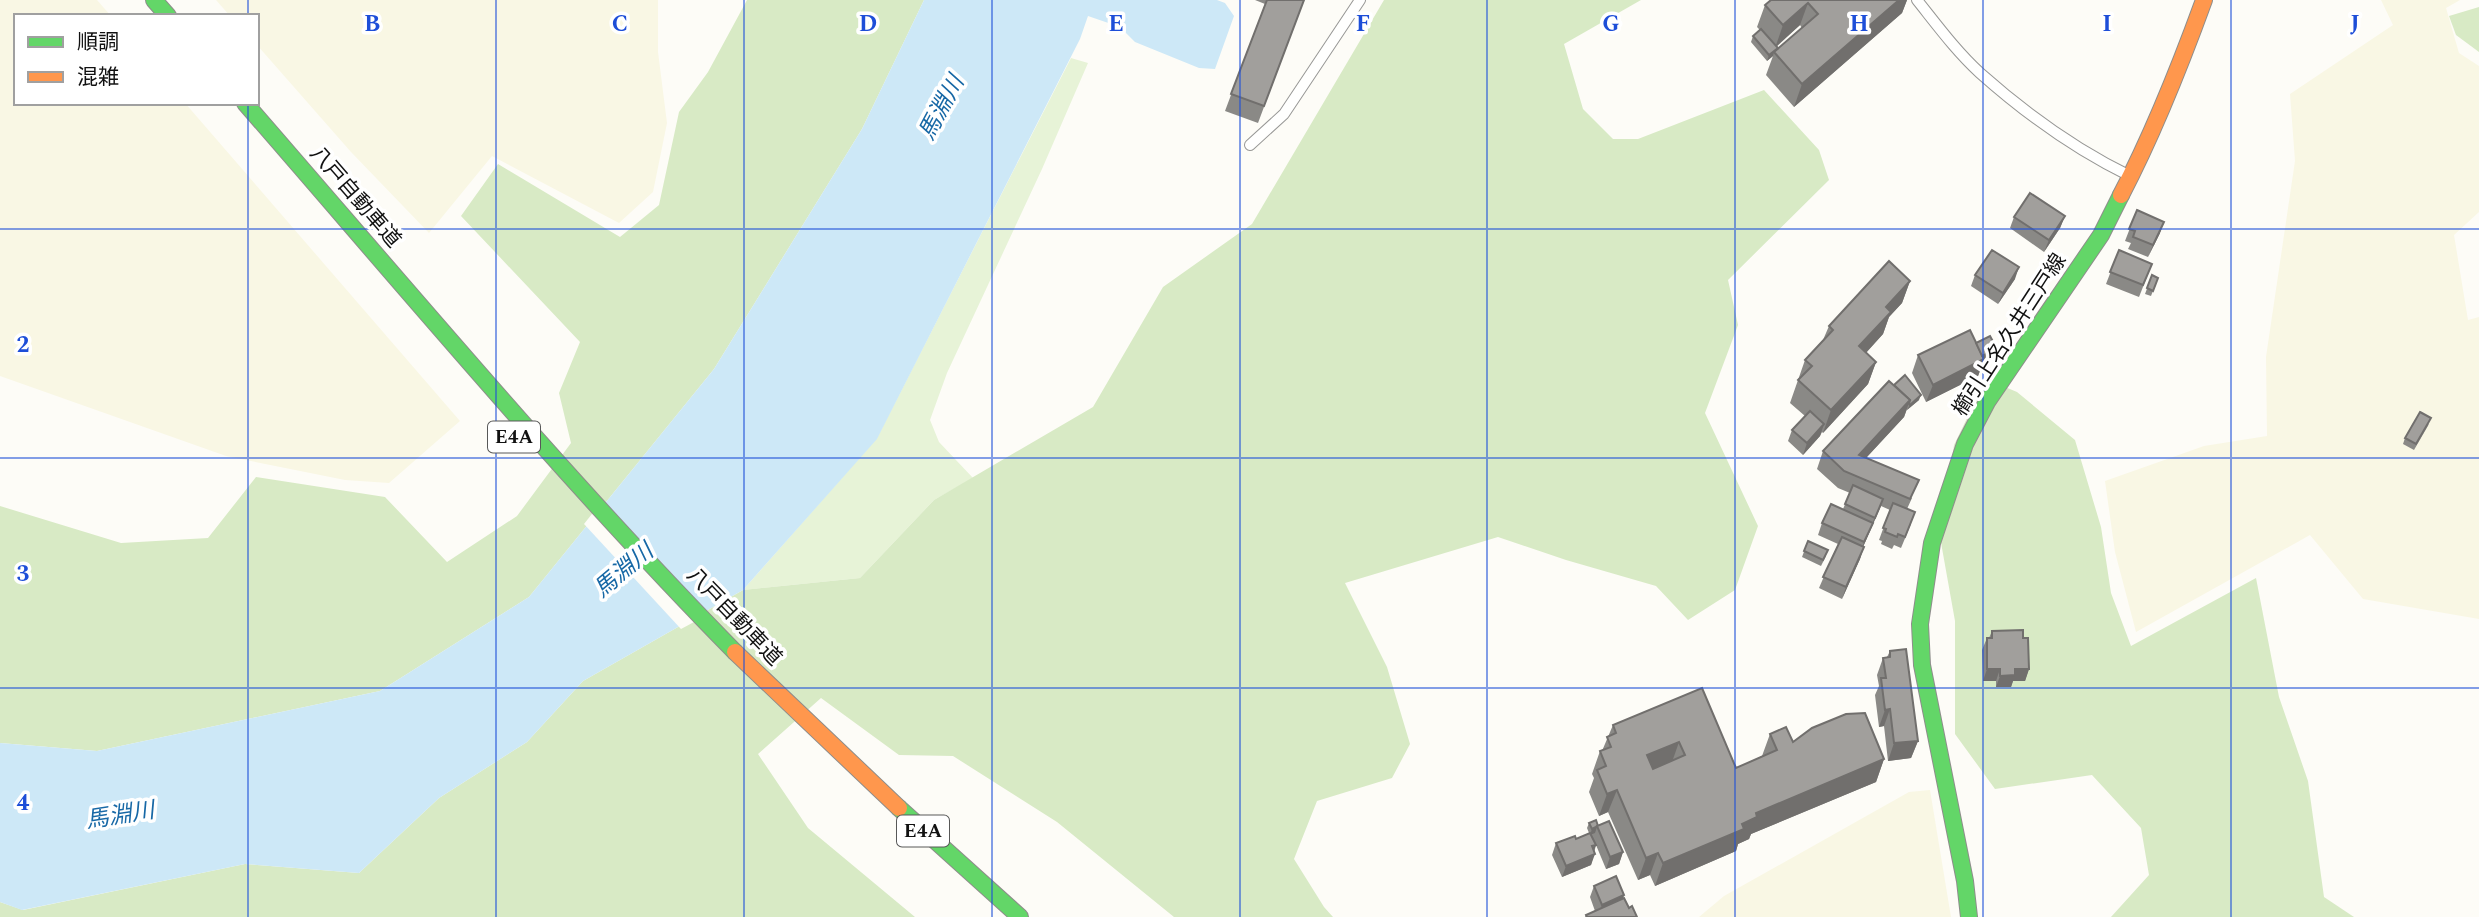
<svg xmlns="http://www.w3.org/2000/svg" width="2479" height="917" font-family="Spectral,'Noto Sans JP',serif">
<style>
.farmland{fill:#f9f7e4}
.green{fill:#e7f3d7}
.forest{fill:#d8eac5}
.water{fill:#cde8f7}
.pier{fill:#fdfcf7}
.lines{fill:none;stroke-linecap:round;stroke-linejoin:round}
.lane-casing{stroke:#979795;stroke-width:12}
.fast-casing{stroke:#8e8d8b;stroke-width:18}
.slow-casing{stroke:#8e8d8b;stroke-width:18}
.lane{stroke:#fffffe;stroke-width:10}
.fast{stroke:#63d668;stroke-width:16}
.slow{stroke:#ff974d;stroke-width:16}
.wall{fill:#8a8986;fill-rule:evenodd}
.shaded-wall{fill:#716f6d}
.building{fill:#a19f9c;stroke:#716f6d;stroke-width:2;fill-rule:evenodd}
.grid{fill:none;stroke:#1d4ed8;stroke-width:2;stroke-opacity:0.55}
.labels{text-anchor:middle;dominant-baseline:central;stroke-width:7;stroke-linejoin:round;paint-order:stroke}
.shield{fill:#fff;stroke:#585858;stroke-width:2}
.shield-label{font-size:19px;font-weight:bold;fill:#111}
.street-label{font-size:21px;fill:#111;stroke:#fff}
.water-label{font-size:23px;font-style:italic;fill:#1768a6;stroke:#fff}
.grid-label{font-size:23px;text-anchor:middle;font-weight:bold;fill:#1d4ed8;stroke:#fff;stroke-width:7;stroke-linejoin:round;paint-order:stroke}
</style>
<rect width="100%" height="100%" fill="#fdfcf7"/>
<!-- farmland -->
<g class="farmland">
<path d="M0,0H97L111,16H16V103H185L460,421L389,483L345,480L226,456L0,376Z"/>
<path d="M216,0H658V52L667,123L653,192L619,223L492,156L429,233L351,152L257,45V16H230Z"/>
<path d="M2381,0H2460L2446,8L2459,53L2479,66V212L2454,235L2468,320L2479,317V619L2363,599L2310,535L2136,632L2115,552L2105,481L2204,446L2267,436L2266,357L2295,161L2290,94L2393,25Z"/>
<path d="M1930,790L1951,917H1699L1724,896L1909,792Z"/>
</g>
<!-- green -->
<path class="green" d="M1071,58L1088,63L1042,169L947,373L930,420L939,442L973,478L934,500L860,578L743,590L877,438Z"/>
<!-- forest -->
<g class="forest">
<path d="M747,0H924L862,129L714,369L529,597L380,691L97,751L0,743V506L121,543L208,538L256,477L385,497L447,562L517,516L571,443L559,393L580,342L461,216L498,164L620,237L659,205L679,112L708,72Z"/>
<path d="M1384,0H1641L1564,44L1583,109L1613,139H1638L1764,90L1819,150L1829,180L1728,280L1738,325L1705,413L1758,526L1735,590L1688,620L1656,586L1566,560L1498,537L1345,583L1387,667L1410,744L1392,778L1317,801L1294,859L1324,907L1333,917H1174L1057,822L953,756L899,755L821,698L758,754L808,828L915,917H0V902L23,910L245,864L359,873L439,798L527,742L583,681L743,590L860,578L934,500L1093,407L1163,287L1252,224Z"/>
<path d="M2479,7V52L2456,35L2449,16Z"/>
<path d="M1986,379L2017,392L2075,440L2101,527L2111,593L2131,646L2256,578L2279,697L2308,781L2324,897L2354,917H2111L2149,875L2141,828L2092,775L1995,789L1955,734V621L1940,537L1954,445Z"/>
</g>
<!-- water -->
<path class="water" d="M924,0H1217L1225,3L1234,16L1215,69L1199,68L1135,42L1120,27L1088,16L1080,39L877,439L743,590L583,681L527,742L439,798L359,873L245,864L22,910L0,902V743L97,751L380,691L529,597L714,369L862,129Z"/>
<!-- pier -->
<path class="pier" d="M603,500L709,614L681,629L584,524Z"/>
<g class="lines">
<!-- lane casing -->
<g class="lane-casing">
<g id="lane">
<path d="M1917,0C1937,25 1956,51 1980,73C2025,113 2076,150 2130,176"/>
<path d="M1250,145L1284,114L1360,0"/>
</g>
</g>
<!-- fast casing -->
<g class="fast-casing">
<g id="fast">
<path d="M154,0L168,16"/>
<path d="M245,103C406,288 563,477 735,652"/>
<path d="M899,808L1020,917"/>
<path d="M1969,917L1965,881L1922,665L1920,624L1932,543L1965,444L1987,402L2101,235L2121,195"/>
</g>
</g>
<!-- slow casing -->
<g class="slow-casing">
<g id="slow">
<path d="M2121,195C2154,132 2180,66 2204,0"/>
<path d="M735,652L899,808"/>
</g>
</g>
<!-- lane -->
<use href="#lane" class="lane"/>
<!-- fast -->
<use href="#fast" class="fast"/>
<!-- slow -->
<use href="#slow" class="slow"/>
</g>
<!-- wall -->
<g class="wall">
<path d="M1255,0H1304L1258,123L1225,111L1265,4Z"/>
<path d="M1771,0H1907L1902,13L1794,107L1766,75L1773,56L1767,61L1751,42L1753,36L1760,30L1757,27L1765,5ZM1800,25L1802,28L1777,50L1776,46Z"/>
<path d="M2137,210L2160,233L2148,257L2128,249L2131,243L2125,241Z"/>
<path d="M2065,216L2060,228L2044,252L2010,228L2014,217Z"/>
<path d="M2119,250L2152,264L2139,297L2106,284Z"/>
<path d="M1975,275L2015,279L1998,304L1971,286Z"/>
<path d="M2152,275L2158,278L2151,296L2145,294Z"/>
<path d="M1910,281L1902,303L1889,317L1883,334L1866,353L1876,362L1868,384L1823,433L1822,432L1820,436L1803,455L1788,441L1792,430L1805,416L1790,403L1805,360L1823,340L1829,326Z"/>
<path d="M1976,343L1997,349L1994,355L1984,360L1978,376L1926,402L1912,373L1918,355Z"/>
<path d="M1894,385L1919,400L1907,410V409L1904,417L1866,458L1912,498L1907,509L1911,524L1901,548L1894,545L1892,549L1881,544L1882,541L1879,540L1890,510L1881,506L1863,547L1860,559L1842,599L1819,588L1838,544L1818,535L1822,523L1843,509L1850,493L1838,488L1817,469L1823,451Z"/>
<path d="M2429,424L2414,450L2403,444L2405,438Z"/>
<path d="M1808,541L1826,556L1821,566L1802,557Z"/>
<path d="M1992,631L2023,638L2029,669L2025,681H2013L2011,687H1996V681H1983L1982,650L1987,638H1989Z"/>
<path d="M1890,651L1918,741L1911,758L1888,761L1884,726L1879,727L1875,695L1879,686L1877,675L1883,658L1887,657Z"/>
<path d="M1702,688L1736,768L1762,756L1770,734L1793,742L1884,759L1876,782L1751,834L1749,839L1738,844L1736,851L1655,886L1650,875L1638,880L1608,812L1599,816L1589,792L1594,778L1592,774L1600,751H1602L1613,725Z"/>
<path d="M1589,823L1598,826L1623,852L1619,864L1606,869L1596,845L1591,865L1562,877L1552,855L1556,843L1576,839L1589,833L1587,828Z"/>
<path d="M1594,886L1624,895L1623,899L1629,908L1637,917H1585L1586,915L1595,911L1590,897Z"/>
</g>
<!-- shaded-wall -->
<g class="shaded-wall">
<path d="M1899,0H1907L1902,13L1794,107L1802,84Z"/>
<path d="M1808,3L1800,25L1775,48L1783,25Z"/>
<path d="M1778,48L1776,54L1774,52L1773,56L1767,61L1769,55Z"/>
<path d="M2065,216L2060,228L2044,252L2049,240Z"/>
<path d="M2164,222L2160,233L2148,257L2153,245Z"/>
<path d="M2019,267L2015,279L1998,304L2003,293Z"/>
<path d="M1910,281L1902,303L1889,317L1883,334L1851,369L1859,346L1886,307Z"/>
<path d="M1997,349L1994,355L1984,360L1978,376L1926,402L1933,385L1978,358Z"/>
<path d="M1876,362L1868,384L1823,433L1831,410Z"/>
<path d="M1921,395L1919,400L1907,410L1910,405Z"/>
<path d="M1910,400L1904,417L1853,472L1859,455Z"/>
<path d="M1824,424L1820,436L1803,455L1807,443Z"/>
<path d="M1883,499L1879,510L1860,554L1864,542Z"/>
<path d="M1864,547L1860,559L1842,599L1846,587Z"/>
<path d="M1987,669H2000L1996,681H1983Z"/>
<path d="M2015,669H2029L2025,681H2013L2011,687H1996L2000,676Z"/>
<path d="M1890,709L1884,726L1879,727L1885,710Z"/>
<path d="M1918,741L1911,758L1888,761L1894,743Z"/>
<path d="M1679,742L1671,765L1639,778L1647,755Z"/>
<path d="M1884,759L1876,782L1751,834L1749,839L1738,844L1736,851L1655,886L1663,863L1742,824L1756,813Z"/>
<path d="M1617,790L1608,812L1599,816L1607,794Z"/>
<path d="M1597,827L1595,833L1590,835L1592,829Z"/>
<path d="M1596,845L1592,855L1595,854L1591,865L1562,877L1566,866Z"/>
<path d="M1623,852L1619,864L1606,869L1610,857Z"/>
<path d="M1658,853L1650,875L1638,880L1646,858Z"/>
<path d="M1624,895L1620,907L1598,916L1602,905Z"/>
</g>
<!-- building -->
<g class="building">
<path d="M1267,0H1304L1264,106L1231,94Z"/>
<path d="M1771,0H1899L1802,84L1774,52L1818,14L1808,3L1783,25L1765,5Z"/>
<path d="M1761,29L1778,48L1769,55L1753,36Z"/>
<path d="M2030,193L2065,216L2049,240L2014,217Z"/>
<path d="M2137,210L2164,222L2153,245L2133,237L2135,231L2129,229Z"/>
<path d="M1992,250L2019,267L2003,293L1975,275Z"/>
<path d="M2119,250L2152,264L2143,285L2110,272Z"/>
<path d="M1889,261L1910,281L1886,307L1891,312L1859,346L1876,362L1831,410L1798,380L1812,366L1805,360L1833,330L1829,326Z"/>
<path d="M2152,275L2158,278L2153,291L2147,288Z"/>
<path d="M1970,330L1984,359L1933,385L1918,355Z"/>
<path d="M1990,336L1997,349L1982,356L1976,343Z"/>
<path d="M1905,375L1921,395L1910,405L1909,404L1910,400L1894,385Z"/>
<path d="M1889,381L1910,400L1859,455L1919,480L1910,499L1844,471L1823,451Z"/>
<path d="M1810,411L1824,424L1807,443L1792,430Z"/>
<path d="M2420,412L2431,418L2416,444L2405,438Z"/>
<path d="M1853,485L1883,499L1875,518L1845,504Z"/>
<path d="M1893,503L1915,512L1905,537L1898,534L1897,537L1885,532L1886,529L1883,528Z"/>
<path d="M1831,504L1873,523L1864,542L1822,523Z"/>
<path d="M1842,537L1864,547L1846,587L1823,577Z"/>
<path d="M1808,541L1828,550L1823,560L1804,551Z"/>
<path d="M2023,630V638H2028L2029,669H2015V675L2000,676V669H1987V638H1992V631Z"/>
<path d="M1906,649L1918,741L1894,743L1890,709L1885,710L1881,678H1886L1883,658L1890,657V651Z"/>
<path d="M1702,688L1736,768L1777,750L1770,734L1786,727L1793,742L1812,728L1846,714L1865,713L1884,759L1756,813L1757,817L1742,824L1744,829L1663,863L1658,853L1646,858L1617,790L1607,794L1597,770L1606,766L1600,751L1611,747L1607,737L1616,733L1613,725ZM1679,742L1685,755L1653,769L1647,755Z"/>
<path d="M1596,820L1598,826L1592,829L1589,823Z"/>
<path d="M1609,821L1623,852L1610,857L1597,826Z"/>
<path d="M1590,833L1596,845L1592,846L1595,854L1566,866L1556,843L1575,836L1576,839Z"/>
<path d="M1616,876L1624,895L1602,905L1594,886Z"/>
<path d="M1624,898L1629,908L1632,906L1637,917H1587L1586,915Z"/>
</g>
<!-- grid -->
<path class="grid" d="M248,0V16M496,0V917M744,0V917M992,0V917M1240,0V917M1487,0V917M1735,0V917M1983,0V917M2231,0V917M248,103V917M0,229H2479M0,458H2479M0,688H2479"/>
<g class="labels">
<!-- shield labels -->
<g class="shield">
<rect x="488" y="421.5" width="52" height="31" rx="5"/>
<rect x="897" y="815.5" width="52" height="31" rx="5"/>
</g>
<g class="shield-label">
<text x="514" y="437">E4A</text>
<text x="923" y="831">E4A</text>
</g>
<!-- street labels -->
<g class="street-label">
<text transform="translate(355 197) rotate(49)">八戸自動車道</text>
<text transform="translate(2010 335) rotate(-57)">櫛引上名久井三戸線</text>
<text transform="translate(734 617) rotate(46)">八戸自動車道</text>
</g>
<!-- water labels -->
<g class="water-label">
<text transform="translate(942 108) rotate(-62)">馬淵川</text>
<text transform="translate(624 571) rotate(-40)">馬淵川</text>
<text transform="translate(120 816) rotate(-9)">馬淵川</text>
</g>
</g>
<g class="grid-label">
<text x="372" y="31">B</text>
<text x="620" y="31">C</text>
<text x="868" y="31">D</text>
<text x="1116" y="31">E</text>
<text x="1363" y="31">F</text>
<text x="1611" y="31">G</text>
<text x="1859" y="31">H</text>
<text x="2107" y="31">I</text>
<text x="2355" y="31">J</text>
<text x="23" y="352">2</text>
<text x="23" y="581">3</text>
<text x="23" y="810">4</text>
</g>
<!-- legend -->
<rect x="14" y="14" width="245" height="91" fill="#ffffff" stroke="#a0a0a0" stroke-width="2"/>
<rect x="28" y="37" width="35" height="10" fill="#63d668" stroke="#a0a0a0" stroke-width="2"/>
<text x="77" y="49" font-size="21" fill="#111111">順調</text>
<rect x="28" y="72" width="35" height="10" fill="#ff974d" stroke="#a0a0a0" stroke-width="2"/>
<text x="77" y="84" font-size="21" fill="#111111">混雑</text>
</svg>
